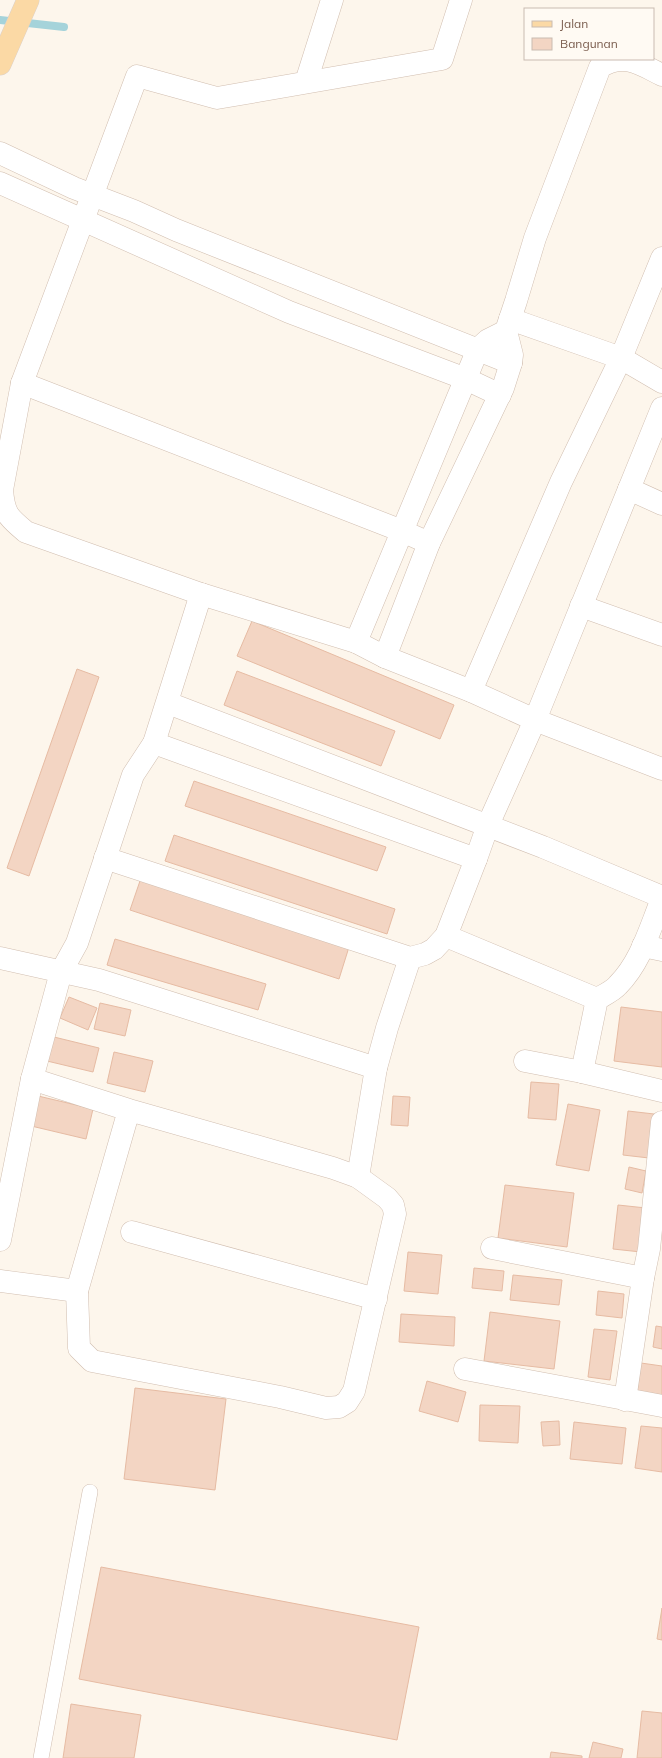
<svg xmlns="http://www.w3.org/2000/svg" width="662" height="1758" font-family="Mulish,sans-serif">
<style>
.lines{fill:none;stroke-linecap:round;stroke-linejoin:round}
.stream{stroke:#a5d3da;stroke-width:8}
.building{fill:#f3d5c3;stroke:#e6bba3}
.service-casing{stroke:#d1beb0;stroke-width:16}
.minor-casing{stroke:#d1beb0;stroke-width:23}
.primary-casing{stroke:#dad1cd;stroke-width:23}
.service{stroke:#fff;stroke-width:15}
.minor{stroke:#fff;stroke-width:22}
.primary{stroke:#fbd9a5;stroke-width:22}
</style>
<rect width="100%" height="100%" fill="#fdf6ec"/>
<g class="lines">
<!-- stream -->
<path class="stream" d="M0,20L64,27"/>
</g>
<!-- building -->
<g class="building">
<path d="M252,621L454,705L440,739L237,656Z"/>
<path d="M77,669L99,677L29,876L7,868Z"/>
<path d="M237,671L395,731L381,766L224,705Z"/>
<path d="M194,781L386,847L377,871L185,806Z"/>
<path d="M174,835L395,909L387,934L165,861Z"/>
<path d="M141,878L349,947L339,979L130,910Z"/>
<path d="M115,939L266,984L258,1010L107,965Z"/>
<path d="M69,997L97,1008L88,1030L60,1018Z"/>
<path d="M100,1003L131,1010L125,1036L94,1029Z"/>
<path d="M621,1007L662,1012V1067L614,1061Z"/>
<path d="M54,1037L99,1048L93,1072L47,1061Z"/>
<path d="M114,1052L153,1061L145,1092L107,1083Z"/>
<path d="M531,1082L559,1084L556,1120L528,1118Z"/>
<path d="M34,1095L93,1109L86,1139L27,1125Z"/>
<path d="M393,1096L410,1097L408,1126L391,1125Z"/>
<path d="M568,1104L600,1110L589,1171L556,1165Z"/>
<path d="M628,1111L654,1114L649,1158L623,1155Z"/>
<path d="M629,1167L646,1171L642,1193L625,1189Z"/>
<path d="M505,1185L574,1193L567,1247L498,1238Z"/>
<path d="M618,1205L646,1208L641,1252L613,1249Z"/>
<path d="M408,1252L442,1255L438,1294L404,1291Z"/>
<path d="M474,1268L504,1271L502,1291L472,1288Z"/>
<path d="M513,1275L562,1280L559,1305L510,1300Z"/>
<path d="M598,1291L624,1294L622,1318L596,1315Z"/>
<path d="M490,1312L560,1321L554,1369L484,1361Z"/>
<path d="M401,1314L455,1317L454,1346L399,1342Z"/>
<path d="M656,1326L662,1327V1349L653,1347Z"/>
<path d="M594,1329L617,1331L610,1380L588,1377Z"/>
<path d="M641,1363L662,1366V1395L637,1392Z"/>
<path d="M427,1381L466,1392L458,1422L419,1411Z"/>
<path d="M135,1388L226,1399L215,1490L124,1479Z"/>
<path d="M480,1405L520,1406L518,1443L479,1441Z"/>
<path d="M559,1421L560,1445L543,1446L541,1422Z"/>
<path d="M574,1422L626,1428L622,1464L570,1459Z"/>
<path d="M641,1426L662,1428V1472L635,1468Z"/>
<path d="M101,1567L419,1627L397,1740L79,1679Z"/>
<path d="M662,1608V1640L657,1639Z"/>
<path d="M71,1704L141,1715L134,1758H63Z"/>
<path d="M642,1711L662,1713V1758H637Z"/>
<path d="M593,1742L623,1749L621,1758H589Z"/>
<path d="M551,1752L582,1756V1758H550Z"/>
</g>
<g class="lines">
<!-- service casing -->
<g class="service-casing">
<path id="service" d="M41,1758L90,1492"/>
</g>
<!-- minor casing -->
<g class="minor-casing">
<g id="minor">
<path d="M461,0L442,59L217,98L137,76L22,383L2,490C4,514 8,517 26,532L201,594L356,642L385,657L471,691L535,720L662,769"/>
<path d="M306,82L332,0"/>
<path d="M0,153L74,188L134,211L176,230L511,363"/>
<path d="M0,183L289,312L466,379L500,395"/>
<path d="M510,319L621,358L662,382"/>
<path d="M22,383L402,531L429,543"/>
<path d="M629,489L662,504"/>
<path d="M581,606L662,635"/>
<path d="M356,642L478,349L488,340L506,331"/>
<path d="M385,657L429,543L503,388L511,363L512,355L506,331L516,301L535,238L600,67C624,52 640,64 662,75"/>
<path d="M471,691L561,482L621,358L662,258"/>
<path d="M168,703L543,847L662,897"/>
<path d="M154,743L476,859"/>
<path d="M105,858L410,958L425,954L434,949L446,936L476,859L488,825L535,720L662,408"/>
<path d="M662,899C650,928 641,962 618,985C613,991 604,995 597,999L582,1072L662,1091"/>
<path d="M446,936L597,999"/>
<path d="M643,946L662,950"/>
<path d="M0,958L99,980L376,1068"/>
<path d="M525,1061L582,1072"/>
<path d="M32,1079L129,1110L333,1168L358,1177L387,1198L393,1205L395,1214L354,1391L347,1402L339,1407L326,1408L280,1397L92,1361L79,1348L77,1291L129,1110"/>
<path d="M358,1177L376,1068L387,1028L410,958"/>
<path d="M132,1232L376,1299"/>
<path d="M0,1240L32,1079L61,972L77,943L133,775L154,743L201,594"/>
<path d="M492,1248L643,1278"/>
<path d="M0,1281L77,1291"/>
<path d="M465,1369L662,1406"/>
<path d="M625,1400L643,1278L649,1249L662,1122"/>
</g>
</g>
<!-- primary casing -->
<g class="primary-casing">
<path id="primary" d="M0,64L28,0"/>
</g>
<!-- service -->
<use href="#service" class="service"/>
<!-- minor -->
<use href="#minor" class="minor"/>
<!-- primary -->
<use href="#primary" class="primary"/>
</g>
<!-- legend -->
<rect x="524" y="8" width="130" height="52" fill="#fffaf3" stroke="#cabbb1"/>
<rect x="532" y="21" width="20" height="6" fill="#fbd9a5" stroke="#cabbb1"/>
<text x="560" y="28" font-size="12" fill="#7a5c4d">Jalan</text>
<rect x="532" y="38" width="20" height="12" fill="#f3d5c3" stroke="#cabbb1"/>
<text x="560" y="48" font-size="12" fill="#7a5c4d">Bangunan</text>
</svg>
